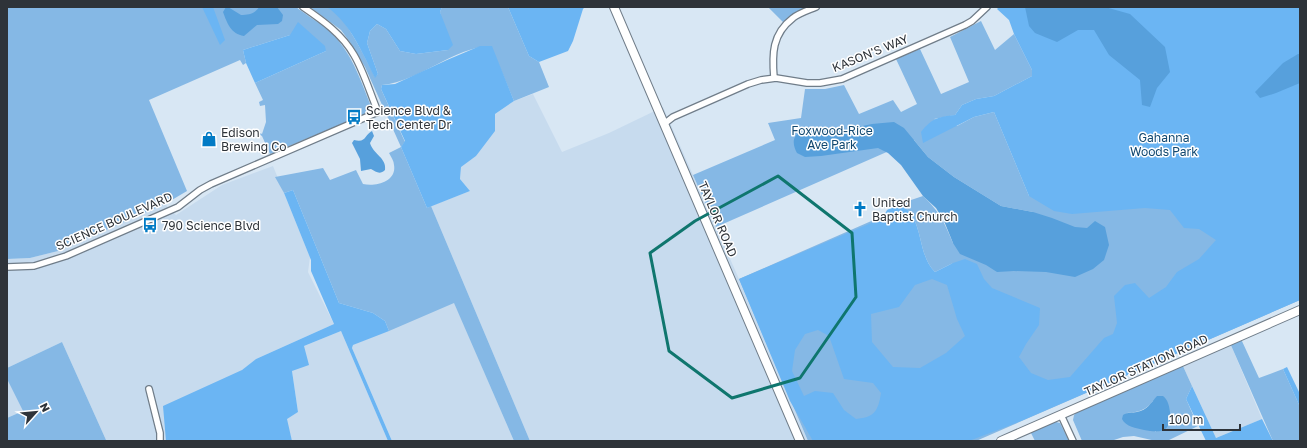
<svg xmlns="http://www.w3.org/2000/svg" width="1307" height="448" font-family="'Golos Text',sans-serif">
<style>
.built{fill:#c7dbee}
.green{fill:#85b8e5;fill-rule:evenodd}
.forest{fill:#6bb5f3;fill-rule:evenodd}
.water{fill:#57a0dc}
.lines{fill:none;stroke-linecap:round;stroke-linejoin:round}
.minor-casing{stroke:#707d89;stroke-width:8}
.secondary-casing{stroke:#707d89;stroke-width:10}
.minor{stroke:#fff;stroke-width:5.5}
.secondary{stroke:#fff;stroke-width:8}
.marked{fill:none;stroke:#0f766e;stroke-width:3;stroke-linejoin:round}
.labels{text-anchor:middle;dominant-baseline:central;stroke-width:3;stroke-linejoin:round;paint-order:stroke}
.street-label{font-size:12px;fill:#2e3339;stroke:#fff}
.poi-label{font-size:12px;fill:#2e3339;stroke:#fff;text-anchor:start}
.park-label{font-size:12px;fill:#114870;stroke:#fff}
</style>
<rect width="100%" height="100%" fill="#d8e7f4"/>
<!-- built -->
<g class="built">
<path d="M533,94L562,152L609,133L663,107L739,279L808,441H530L431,206L470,191L460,179L461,166L476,156L495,114L514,101Z"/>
<path d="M273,166L310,257L308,272L334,324L256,359L166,431V441H59L106,440L62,342L7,368V259L30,258L58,251L165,204L176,215L222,185Z"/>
<path d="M454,302L514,441H392L352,348L353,345Z"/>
<path d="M341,331L388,441H292L286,419L298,412L292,371L304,346Z"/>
<path d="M1230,343L1262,419L1216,438L1182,364Z"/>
<path d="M7,379L23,411L7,418Z"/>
</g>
<!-- green -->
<g class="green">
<path d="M7,7H296C306,15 319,22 329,31C351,50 360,79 371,106L370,112L270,154L262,136L257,133L258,132L262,134L266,122L265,105L260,106L259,102L263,100L255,83L326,51L290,35L243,50L246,63L243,65L240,60L149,100L187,191L165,204L58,251L30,258L7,259Z"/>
<path d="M310,7C315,7 324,6 329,8C346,16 366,60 375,77L378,74L367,43L370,31L377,24L386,29L400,51L416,54L448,50L440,12L442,7H508L529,56L539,62L549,87L514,101L491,46C453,47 421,81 382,85L381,89L405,142L401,147L427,208L431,206L530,441H514L454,303L389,331L385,321L373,313L339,303L293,190L284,193L275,177L323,168L330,180L356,170L363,184C375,187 397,182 394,165C394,161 391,157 389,153L401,147L365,67L352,45L341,30Z"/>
<path d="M768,7H808L795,13L783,22Z"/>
<path d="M1300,7V300L976,441H808L739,279L901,208L932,278L953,263L935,272C916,254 925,216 899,204L923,196C940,212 944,222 953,243L1033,212L1001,206L954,177L928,157L914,140L716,227L693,175L775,140L768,123L801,118L805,89H825L844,85L859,114L893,100L901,112L917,104L896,59L920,49L941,94L969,82L950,37L981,21L995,50L1014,34L1032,70V76L994,96L976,99L962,105L955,115L934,119L957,126L974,117L994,112L1029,196Z"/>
<path d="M1241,339L1259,378L1283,369L1300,407V441H1273L1230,343Z"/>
<path d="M62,342L106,440L7,441V418L23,411L7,379V368Z"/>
<path d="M1182,364L1192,386L1186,399L1198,426L1167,441H1156L1134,436L1123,437L1111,441H1082L1073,420L1074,415L1079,410ZM1153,401L1156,432L1127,413C1139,412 1146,410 1153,401Z"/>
<path d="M1056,422L1060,423L1069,441H1035L1030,431L1048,423Z"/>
</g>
<!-- forest -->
<g class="forest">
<path d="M202,7H213L225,40L220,45Z"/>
<path d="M327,7H442L440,12L453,45L448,50L416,54L400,51L386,29L377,24L370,31L367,43L378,74L375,78C362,53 351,24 327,7Z"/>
<path d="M508,7H585L583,9L573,41L568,51L539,62L529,56Z"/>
<path d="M999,7H1300V300L1021,421L969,441H813L790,401L739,279L883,218L887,210L899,204C925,216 916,254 935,272L953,263L965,259L977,264L984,279L992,288L1040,308L1039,325L1026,344L1019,357L1031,373L1048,380L1070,377L1104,338L1113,334L1117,323L1114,296L1125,285L1135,283L1149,298L1166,287L1177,272L1199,259L1216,240L1199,229L1184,228L1170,210L1145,208L1072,214L1054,211L1029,196L994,112L974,117L923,143L921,132C932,118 938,117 955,115L962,105L976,99L994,96L1032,76V70L1014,34L1009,20L997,9ZM932,279L947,285L957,319L965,336L946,353L920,368L893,367L872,342L871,314L899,307L915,285ZM818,330L829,336L844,379L873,383L881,393C878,411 875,417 856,419L844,410L833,393L815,391L804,396L792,371L795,350L805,334Z"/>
<path d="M298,22L325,46L326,51L255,83L246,63L243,50L290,35Z"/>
<path d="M480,46H492L514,101L495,114V131L476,156L461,167L460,179L470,191L427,208L401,147L405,141L381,89L382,85L395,84L447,60Z"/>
<path d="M293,190L339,303L373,313L385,321L389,331L353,345L352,348L392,441H388L341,331L304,346L309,365L292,371L298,412L287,419L292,441H166L163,406L242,370L256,359L334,324L311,271V260L284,193Z"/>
<path d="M1287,367L1300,394V407L1283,369Z"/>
<path d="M1192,386L1216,438L1262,419L1273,441H1206L1186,399Z"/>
</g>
<!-- water -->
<g class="water">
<path d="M226,7H228L241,15C248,15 255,14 259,7H277L283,15L282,21L278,24L257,25L244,36C231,34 227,23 223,12Z"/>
<path d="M1025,7H1105L1130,14L1165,47L1170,72L1157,88L1150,107L1142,105L1140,80L1109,55L1094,30H1078L1057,42L1035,33L1029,26Z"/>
<path d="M1298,54H1300V83L1276,93L1260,98L1255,92L1283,63Z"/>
<path d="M894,122L904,128L928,157L954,177L1001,206L1033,212L1052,218L1075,227L1087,228L1095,221L1105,227L1109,245L1104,260L1093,269L1075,277L1046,272L1014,271L997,272L986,265L960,254L953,243L944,221L936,208L923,196L901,165L888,153L878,148L821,156L805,157L797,153C793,146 791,136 801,132C812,127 827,131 838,130C850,129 861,126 872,124C879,123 886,123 894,122Z"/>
<path d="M372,131L374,136L370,143C373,154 387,158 385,170C380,175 376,172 371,169L361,171L360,159L352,143L354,140C367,143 364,135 372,131Z"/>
<path d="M1157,396H1163C1168,400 1169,405 1170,412C1172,433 1159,433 1144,430C1136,428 1126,427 1122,419L1123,415C1128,412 1132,413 1137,412C1147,410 1151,403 1157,396Z"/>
</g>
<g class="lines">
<!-- minor casing -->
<g class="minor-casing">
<g id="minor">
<path d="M774,78C772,54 772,34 793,18C799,13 809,10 816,7"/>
<path d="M664,124L673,117L748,84L761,80L776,78L807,83H820L842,79L965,25L972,21L987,7"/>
<path d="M7,267L34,266L66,256L178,207L200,190L211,184L378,112C370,93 364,72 354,55C342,34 322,20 303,7"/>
<path d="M149,389L160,433V441"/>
<path d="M1061,415L1073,441"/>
</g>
</g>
<!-- secondary casing -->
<g class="secondary-casing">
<g id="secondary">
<path d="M614,7L800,441"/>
<path d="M1001,441L1300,310"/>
</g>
</g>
<!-- minor -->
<use href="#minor" class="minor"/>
<!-- secondary -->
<use href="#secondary" class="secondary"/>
</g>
<!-- marked area -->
<path class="marked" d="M778,176L852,233L856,297L800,378L732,398L669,351L650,253L695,221Z"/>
<!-- icons -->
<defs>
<g id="bus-bare" transform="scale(1.2)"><path d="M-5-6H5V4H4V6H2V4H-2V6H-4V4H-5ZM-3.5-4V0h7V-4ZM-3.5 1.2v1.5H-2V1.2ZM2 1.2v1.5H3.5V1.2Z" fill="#027bc5" stroke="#fff" stroke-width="2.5" paint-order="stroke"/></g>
<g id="shop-bare" transform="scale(1.2)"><path d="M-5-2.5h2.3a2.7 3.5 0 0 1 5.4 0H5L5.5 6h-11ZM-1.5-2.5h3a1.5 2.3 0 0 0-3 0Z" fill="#027bc5" stroke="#fff" stroke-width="2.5" paint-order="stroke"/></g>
<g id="church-bare" transform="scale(1.2)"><path d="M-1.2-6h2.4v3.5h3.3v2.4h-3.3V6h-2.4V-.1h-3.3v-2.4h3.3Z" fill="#027bc5" stroke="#fff" stroke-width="2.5" paint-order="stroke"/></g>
</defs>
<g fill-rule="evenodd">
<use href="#bus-bare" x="354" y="117"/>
<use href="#shop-bare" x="209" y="139"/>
<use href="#church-bare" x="860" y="209"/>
<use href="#bus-bare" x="150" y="225"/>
</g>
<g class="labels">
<!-- street labels -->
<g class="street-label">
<text transform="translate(870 53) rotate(-22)">KASON'S WAY</text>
<text transform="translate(718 219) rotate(67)">TAYLOR ROAD</text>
<text transform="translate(114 221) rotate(-24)">SCIENCE BOULEVARD</text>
<text transform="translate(1146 365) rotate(-24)">TAYLOR STATION ROAD</text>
</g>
<!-- poi labels -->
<g class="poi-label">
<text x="366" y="110">Science Blvd &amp;<tspan x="366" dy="14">Tech Center Dr</tspan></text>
<text x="221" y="132">Edison<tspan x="221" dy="14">Brewing Co</tspan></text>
<text x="872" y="202">United<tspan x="872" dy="14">Baptist Church</tspan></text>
<text x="162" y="225">790 Science Blvd</text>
</g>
<!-- park labels -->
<g class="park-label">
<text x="832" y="130">Foxwood-Rice<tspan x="832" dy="14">Ave Park</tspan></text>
<text x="1164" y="137">Gahanna<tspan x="1164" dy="14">Woods Park</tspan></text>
</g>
</g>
<!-- border -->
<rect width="1307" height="448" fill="none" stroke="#2e3339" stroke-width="16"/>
<!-- north arrow -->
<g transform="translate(36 412) rotate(63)" stroke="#ffffff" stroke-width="3" paint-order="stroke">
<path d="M0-3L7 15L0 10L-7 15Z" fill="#2e3339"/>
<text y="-6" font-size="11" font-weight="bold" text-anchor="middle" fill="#2e3339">N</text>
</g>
<!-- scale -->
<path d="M1163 424v6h77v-6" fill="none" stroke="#2e3339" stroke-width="2"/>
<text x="1169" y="424" font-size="12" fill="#2e3339" stroke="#ffffff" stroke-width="3" paint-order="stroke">100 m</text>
</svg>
